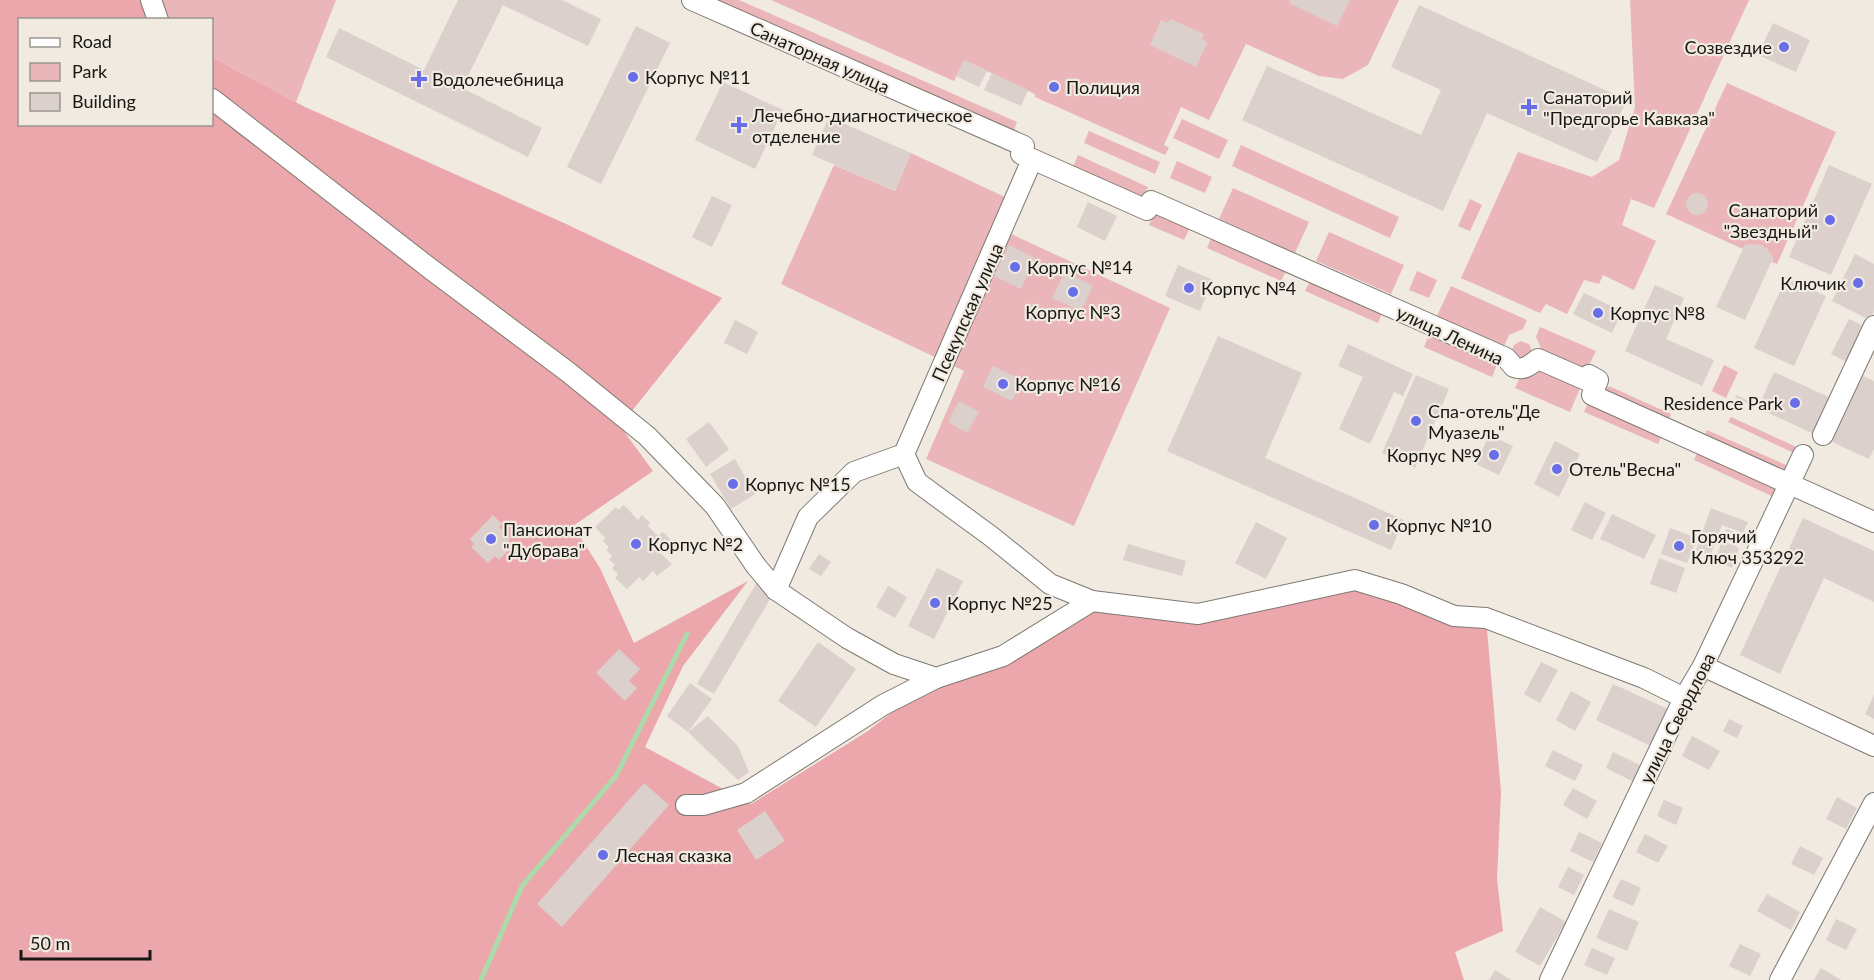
<svg xmlns="http://www.w3.org/2000/svg" width="1874" height="980" font-family="Lato,sans-serif">
<style>
.green{fill:#eab6b9}
.forest{fill:#eba7ab}
.lines{fill:none;stroke-linecap:round;stroke-linejoin:round}
.stream{stroke:#acdaab;stroke-width:5}
.building{fill:#dbd0cb}
.minor-casing{stroke:#7e7971;stroke-width:22}
.minor{stroke:#fff;stroke-width:20}
.poi-dot{fill:#686ee7;stroke:#f0eae1;stroke-width:2}
.labels{text-anchor:middle;dominant-baseline:central;stroke-width:4.5;stroke-linejoin:round;paint-order:stroke}
.poi-label{font-size:18px;fill:#191714;stroke:#f0eae1;text-anchor:start}
.street-label{font-size:18px;fill:#191714;stroke:#f0eae1}
</style>
<rect width="100%" height="100%" fill="#f0eae1"/>
<!-- green -->
<g class="green">
<path d="M151,0H336L296,102L212,57V20L158,19Z"/>
<path d="M710,0H739L1017,122L1013,133Z"/>
<path d="M771,0H1399L1368,65L1343,79L1319,76L1246,44L1209,120L1181,107L1164,145L1169,148L1165,155L1035,97V94L964,60L954,81Z"/>
<path d="M1630,0H1749L1654,208L1631,199L1622,225L1656,241L1634,290L1603,275L1599,284L1584,280L1567,314L1546,304L1540,313L1461,278L1518,152L1592,177L1619,160L1635,107Z"/>
<path d="M1727,83L1836,132L1777,264L1772,262L1773,258C1765,246 1759,244 1745,245L1743,249L1666,214Z"/>
<path d="M1182,119L1228,140L1219,159L1173,138Z"/>
<path d="M1089,131L1160,162L1155,174L1084,143Z"/>
<path d="M1241,145L1399,217L1390,238L1232,166Z"/>
<path d="M911,153L1005,197L992,225L1170,308L1074,526L926,459L964,371L781,284L834,165L895,191Z"/>
<path d="M1078,155L1148,187L1142,200L1072,169Z"/>
<path d="M1177,161L1212,177L1205,193L1170,178Z"/>
<path d="M1233,188L1309,222L1295,253L1219,219Z"/>
<path d="M1470,199L1482,205L1470,231L1458,226Z"/>
<path d="M1156,209L1191,225L1184,240L1149,225Z"/>
<path d="M1329,232L1404,265L1391,294L1316,261Z"/>
<path d="M1212,236L1287,269L1281,281L1207,248Z"/>
<path d="M1417,271L1437,280L1429,298L1409,290Z"/>
<path d="M1311,279L1383,311L1378,323L1305,291Z"/>
<path d="M1451,286L1527,320L1523,329L1509,335L1503,348L1436,318Z"/>
<path d="M1540,327L1596,351L1586,371L1542,351L1536,337Z"/>
<path d="M1430,332L1498,362L1492,377L1424,347Z"/>
<path d="M1521,341L1529,344L1533,353L1524,363L1511,352L1514,345Z"/>
<path d="M1724,365L1738,372L1726,398L1712,391Z"/>
<path d="M1537,366L1581,386L1570,412L1515,388L1522,373Z"/>
<path d="M1599,386L1611,387L1671,414L1668,422L1607,395Z"/>
<path d="M1588,403L1662,435L1658,444L1584,412Z"/>
<path d="M1731,417L1801,449L1798,455L1728,422Z"/>
<path d="M1707,430L1795,469L1790,479L1703,439Z"/>
<path d="M1698,451L1783,489L1778,499L1694,460Z"/>
</g>
<!-- forest -->
<path class="forest" d="M0,0H151L158,19L20,20V124H212V57L305,107L564,223L722,298L620,426L653,471L573,526L600,568L634,643L748,581L683,666L645,747L751,804L868,731L936,678L1003,656L1092,601L1198,614L1355,580L1486,618L1501,792L1497,879L1503,931L1455,952L1464,980H0Z"/>
<g class="lines">
<!-- stream -->
<path class="stream" d="M481,980L522,886L616,776L687,634"/>
</g>
<!-- building -->
<g class="building">
<path d="M458,0H562L601,19L588,46L503,5L462,88L542,128L528,157L326,57L339,28L424,70Z"/>
<path d="M1290,0H1350L1337,26L1289,3Z"/>
<path d="M1419,5L1627,100L1597,162L1487,113L1443,211L1242,120L1267,66L1421,135L1441,90L1391,67Z"/>
<path d="M1170,19L1204,34L1202,39L1208,42L1196,67L1150,45L1161,20L1168,23Z"/>
<path d="M1773,23L1810,40L1796,72L1758,55Z"/>
<path d="M636,26L670,43L601,184L567,167Z"/>
<path d="M964,60L987,71L979,87L956,76Z"/>
<path d="M992,73L1028,90L1021,106L984,90Z"/>
<path d="M723,82L783,110L755,169L695,140Z"/>
<path d="M829,117L911,153L895,191L812,155Z"/>
<path d="M1829,165L1872,184L1831,275L1789,257Z"/>
<circle cx="1697" cy="204" r="11"/>
<path d="M712,196L732,205L712,247L692,237Z"/>
<path d="M1088,202L1117,216L1105,241L1077,227Z"/>
<path d="M1758,244L1767,248L1773,258L1745,320L1716,307L1745,245Z"/>
<path d="M1009,245L1035,258L1021,289L994,276Z"/>
<path d="M1855,254L1874,264V311L1870,320L1832,301Z"/>
<path d="M1178,265L1213,280L1200,311L1165,296Z"/>
<path d="M1065,272L1093,286L1081,311L1052,298Z"/>
<path d="M1786,278L1826,296L1794,366L1754,348Z"/>
<path d="M1655,285L1684,298L1666,339L1714,360L1702,386L1625,351Z"/>
<path d="M1584,293L1622,311L1612,333L1573,314Z"/>
<path d="M1849,319L1868,328L1851,364L1831,354Z"/>
<path d="M735,320L758,332L747,354L724,343Z"/>
<path d="M1218,336L1302,373L1265,458L1404,520L1391,550L1167,451Z"/>
<path d="M1348,344L1413,374L1403,396L1394,392L1370,444L1339,429L1363,377L1338,366Z"/>
<path d="M993,366L1022,380L1012,401L983,387Z"/>
<path d="M1774,372L1833,399L1816,435L1758,408Z"/>
<path d="M1416,375L1449,389L1415,468L1382,453Z"/>
<path d="M1863,376L1874,381V449L1869,459L1832,442Z"/>
<path d="M1736,395L1755,404L1754,406L1735,397Z"/>
<path d="M959,401L979,412L967,433L948,422Z"/>
<path d="M709,422L729,449L706,467L686,439Z"/>
<path d="M1489,435L1513,446L1499,475L1476,464Z"/>
<path d="M1555,441L1580,454L1559,497L1534,484Z"/>
<path d="M735,459L755,494L731,509L710,474Z"/>
<path d="M1585,502L1606,513L1592,540L1571,530Z"/>
<path d="M624,505L638,520L642,515L650,523L648,526L658,536L663,532L671,540L659,552L672,564L657,576L653,571L643,581L639,577L627,589L615,578L618,574L612,568L615,565L609,559L612,556L606,550L609,547L603,541L605,538L595,527L616,507L618,510Z"/>
<path d="M1711,508L1748,522L1743,533L1722,525L1710,556L1696,550Z"/>
<path d="M1612,514L1656,535L1644,559L1600,539Z"/>
<path d="M493,515L502,524L499,527L511,538L507,543L511,548L499,560L495,556L488,563L471,547L474,544L470,539Z"/>
<path d="M1803,518L1874,551V602L1824,578L1780,674L1740,655Z"/>
<path d="M1256,522L1287,538L1266,579L1235,563Z"/>
<path d="M1670,528L1697,538L1687,563L1661,554Z"/>
<path d="M1726,529L1741,534L1738,543L1723,538Z"/>
<path d="M1722,541L1736,546L1739,549L1732,568L1715,561Z"/>
<path d="M1128,544L1186,561L1182,576L1123,560Z"/>
<path d="M819,554L831,562L821,576L809,569Z"/>
<path d="M1659,558L1685,568L1676,593L1650,584Z"/>
<path d="M937,568L963,581L934,639L908,626Z"/>
<path d="M757,582L774,592L714,694L697,684Z"/>
<path d="M888,586L907,597L895,618L876,607Z"/>
<path d="M818,642L856,669L816,727L778,701Z"/>
<path d="M619,649L640,669L629,681L637,688L625,701L596,673Z"/>
<path d="M1541,662L1558,670L1540,703L1524,694Z"/>
<path d="M690,683L712,699L688,732L667,716Z"/>
<path d="M1613,684L1670,710L1653,747L1596,720Z"/>
<path d="M1571,691L1591,702L1575,731L1556,720Z"/>
<path d="M1874,695V719L1865,714Z"/>
<path d="M708,716L738,746L749,772L738,780L688,732Z"/>
<path d="M1729,719L1743,726L1737,738L1723,731Z"/>
<path d="M1692,736L1720,751L1709,770L1682,756Z"/>
<path d="M1553,750L1583,765L1575,781L1545,766Z"/>
<path d="M1613,752L1642,766L1634,782L1606,768Z"/>
<path d="M644,783L669,805L562,927L537,904Z"/>
<path d="M1573,788L1597,801L1587,819L1563,805Z"/>
<path d="M1837,797L1857,808L1846,829L1826,819Z"/>
<path d="M1664,800L1683,808L1676,825L1657,816Z"/>
<path d="M765,811L785,841L756,860L737,830Z"/>
<path d="M1579,832L1602,843L1593,862L1570,851Z"/>
<path d="M1645,834L1668,846L1658,863L1636,852Z"/>
<path d="M1800,846L1823,858L1814,875L1791,864Z"/>
<path d="M1568,867L1584,875L1574,895L1558,887Z"/>
<path d="M1621,879L1641,888L1633,906L1612,897Z"/>
<path d="M1767,894L1800,912L1791,930L1757,911Z"/>
<path d="M1540,907L1566,922L1540,966L1515,952Z"/>
<path d="M1609,909L1639,922L1627,951L1596,938Z"/>
<path d="M1836,919L1857,929L1846,950L1826,940Z"/>
<path d="M1740,944L1761,954L1750,976L1729,966Z"/>
<path d="M1592,948L1615,958L1607,975L1584,965Z"/>
<path d="M1821,968L1841,980H1814Z"/>
<path d="M1495,970L1511,980H1489Z"/>
</g>
<g class="lines">
<!-- minor casing -->
<g class="minor-casing">
<g id="minor">
<path d="M151,0L158,20"/>
<path d="M692,0L1024,146L1021,154L1147,210L1151,201L1506,358L1514,367C1524,371 1530,365 1538,359L1586,380L1589,375L1598,380L1592,395L1874,522"/>
<path d="M212,99L432,270L568,372L647,436L715,506L756,566L776,590L808,517L854,472L904,454L917,482L992,537L1050,584L1092,601L1198,614L1355,580L1401,594L1454,616L1486,618L1644,678L1684,698"/>
<path d="M1823,435L1874,326"/>
<path d="M904,454L1028,169"/>
<path d="M776,590L847,638L894,664L936,678L1003,656L1092,601"/>
<path d="M1703,666L1874,746"/>
<path d="M686,805H704L746,793L883,705L936,678"/>
<path d="M1550,980L1684,698L1703,666L1803,455"/>
<path d="M1780,980L1874,803"/>
</g>
</g>
<!-- minor -->
<use href="#minor" class="minor"/>
</g>
<!-- markers -->
<g class="poi-dot">
<circle cx="1784" cy="47" r="6"/>
<circle cx="633" cy="77" r="6"/>
<path d="M416 70h6v6h6v6h-6v6h-6v-6h-6v-6h6z"/>
<circle cx="1054" cy="87" r="6"/>
<path d="M1526 98h6v6h6v6h-6v6h-6v-6h-6v-6h6z"/>
<path d="M736 116h6v6h6v6h-6v6h-6v-6h-6v-6h6z"/>
<circle cx="1830" cy="220" r="6"/>
<circle cx="1015" cy="267" r="6"/>
<circle cx="1858" cy="283" r="6"/>
<circle cx="1189" cy="288" r="6"/>
<circle cx="1073" cy="292" r="6"/>
<circle cx="1598" cy="313" r="6"/>
<circle cx="1003" cy="384" r="6"/>
<circle cx="1795" cy="403" r="6"/>
<circle cx="1416" cy="421" r="6"/>
<circle cx="1494" cy="455" r="6"/>
<circle cx="1557" cy="469" r="6"/>
<circle cx="733" cy="484" r="6"/>
<circle cx="1374" cy="525" r="6"/>
<circle cx="491" cy="539" r="6"/>
<circle cx="636" cy="544" r="6"/>
<circle cx="1679" cy="546" r="6"/>
<circle cx="935" cy="603" r="6"/>
<circle cx="603" cy="855" r="6"/>
</g>
<g class="labels">
<!-- poi labels -->
<g class="poi-label">
<text x="1772" y="47" text-anchor="end">Созвездие</text>
<text x="645" y="77">Корпус №11</text>
<text x="432" y="79">Водолечебница</text>
<text x="1066" y="87">Полиция</text>
<text x="1543" y="97">Санаторий<tspan x="1543" dy="21">"Предгорье Кавказа"</tspan></text>
<text x="752" y="115">Лечебно-диагностическое<tspan x="752" dy="21">отделение</tspan></text>
<text x="1818" y="210" text-anchor="end">Санаторий<tspan x="1818" dy="21">"Звездный"</tspan></text>
<text x="1027" y="267">Корпус №14</text>
<text x="1846" y="283" text-anchor="end">Ключик</text>
<text x="1201" y="288">Корпус №4</text>
<text x="1073" y="312" text-anchor="middle">Корпус №3</text>
<text x="1610" y="313">Корпус №8</text>
<text x="1015" y="384">Корпус №16</text>
<text x="1783" y="403" text-anchor="end">Residence Park</text>
<text x="1428" y="411">Спа-отель"Де<tspan x="1428" dy="21">Муазель"</tspan></text>
<text x="1482" y="455" text-anchor="end">Корпус №9</text>
<text x="1569" y="469">Отель"Весна"</text>
<text x="745" y="484">Корпус №15</text>
<text x="1386" y="525">Корпус №10</text>
<text x="503" y="529">Пансионат<tspan x="503" dy="21">"Дубрава"</tspan></text>
<text x="1691" y="536">Горячий<tspan x="1691" dy="21">Ключ 353292</tspan></text>
<text x="648" y="544">Корпус №2</text>
<text x="947" y="603">Корпус №25</text>
<text x="615" y="855">Лесная сказка</text>
</g>
<!-- street labels -->
<g class="street-label">
<text transform="translate(820 57) rotate(24)">Санаторная улица</text>
<text transform="translate(967 312) rotate(-66)">Псекупская улица</text>
<text transform="translate(1450 335) rotate(25)">улица Ленина</text>
<text transform="translate(1677 718) rotate(-63)">улица Свердлова</text>
</g>
</g>
<!-- legend -->
<rect x="18" y="18" width="195" height="108" fill="#f0eae1" stroke="#9a968f" stroke-width="1.5"/>
<rect x="30" y="38" width="30" height="9" fill="#ffffff" stroke="#9a968f" stroke-width="1.5"/>
<text x="72" y="48" font-size="18" fill="#191714">Road</text>
<rect x="30" y="63" width="30" height="18" fill="#eab6b9" stroke="#9a968f" stroke-width="1.5"/>
<text x="72" y="78" font-size="18" fill="#191714">Park</text>
<rect x="30" y="93" width="30" height="18" fill="#dbd0cb" stroke="#9a968f" stroke-width="1.5"/>
<text x="72" y="108" font-size="18" fill="#191714">Building</text>
<!-- scale -->
<path d="M21 950v9h129v-9" fill="none" stroke="#191714" stroke-width="3"/>
<text x="30" y="950" font-size="18" fill="#191714" stroke="#f0eae1" stroke-width="4.5" paint-order="stroke">50 m</text>
</svg>
